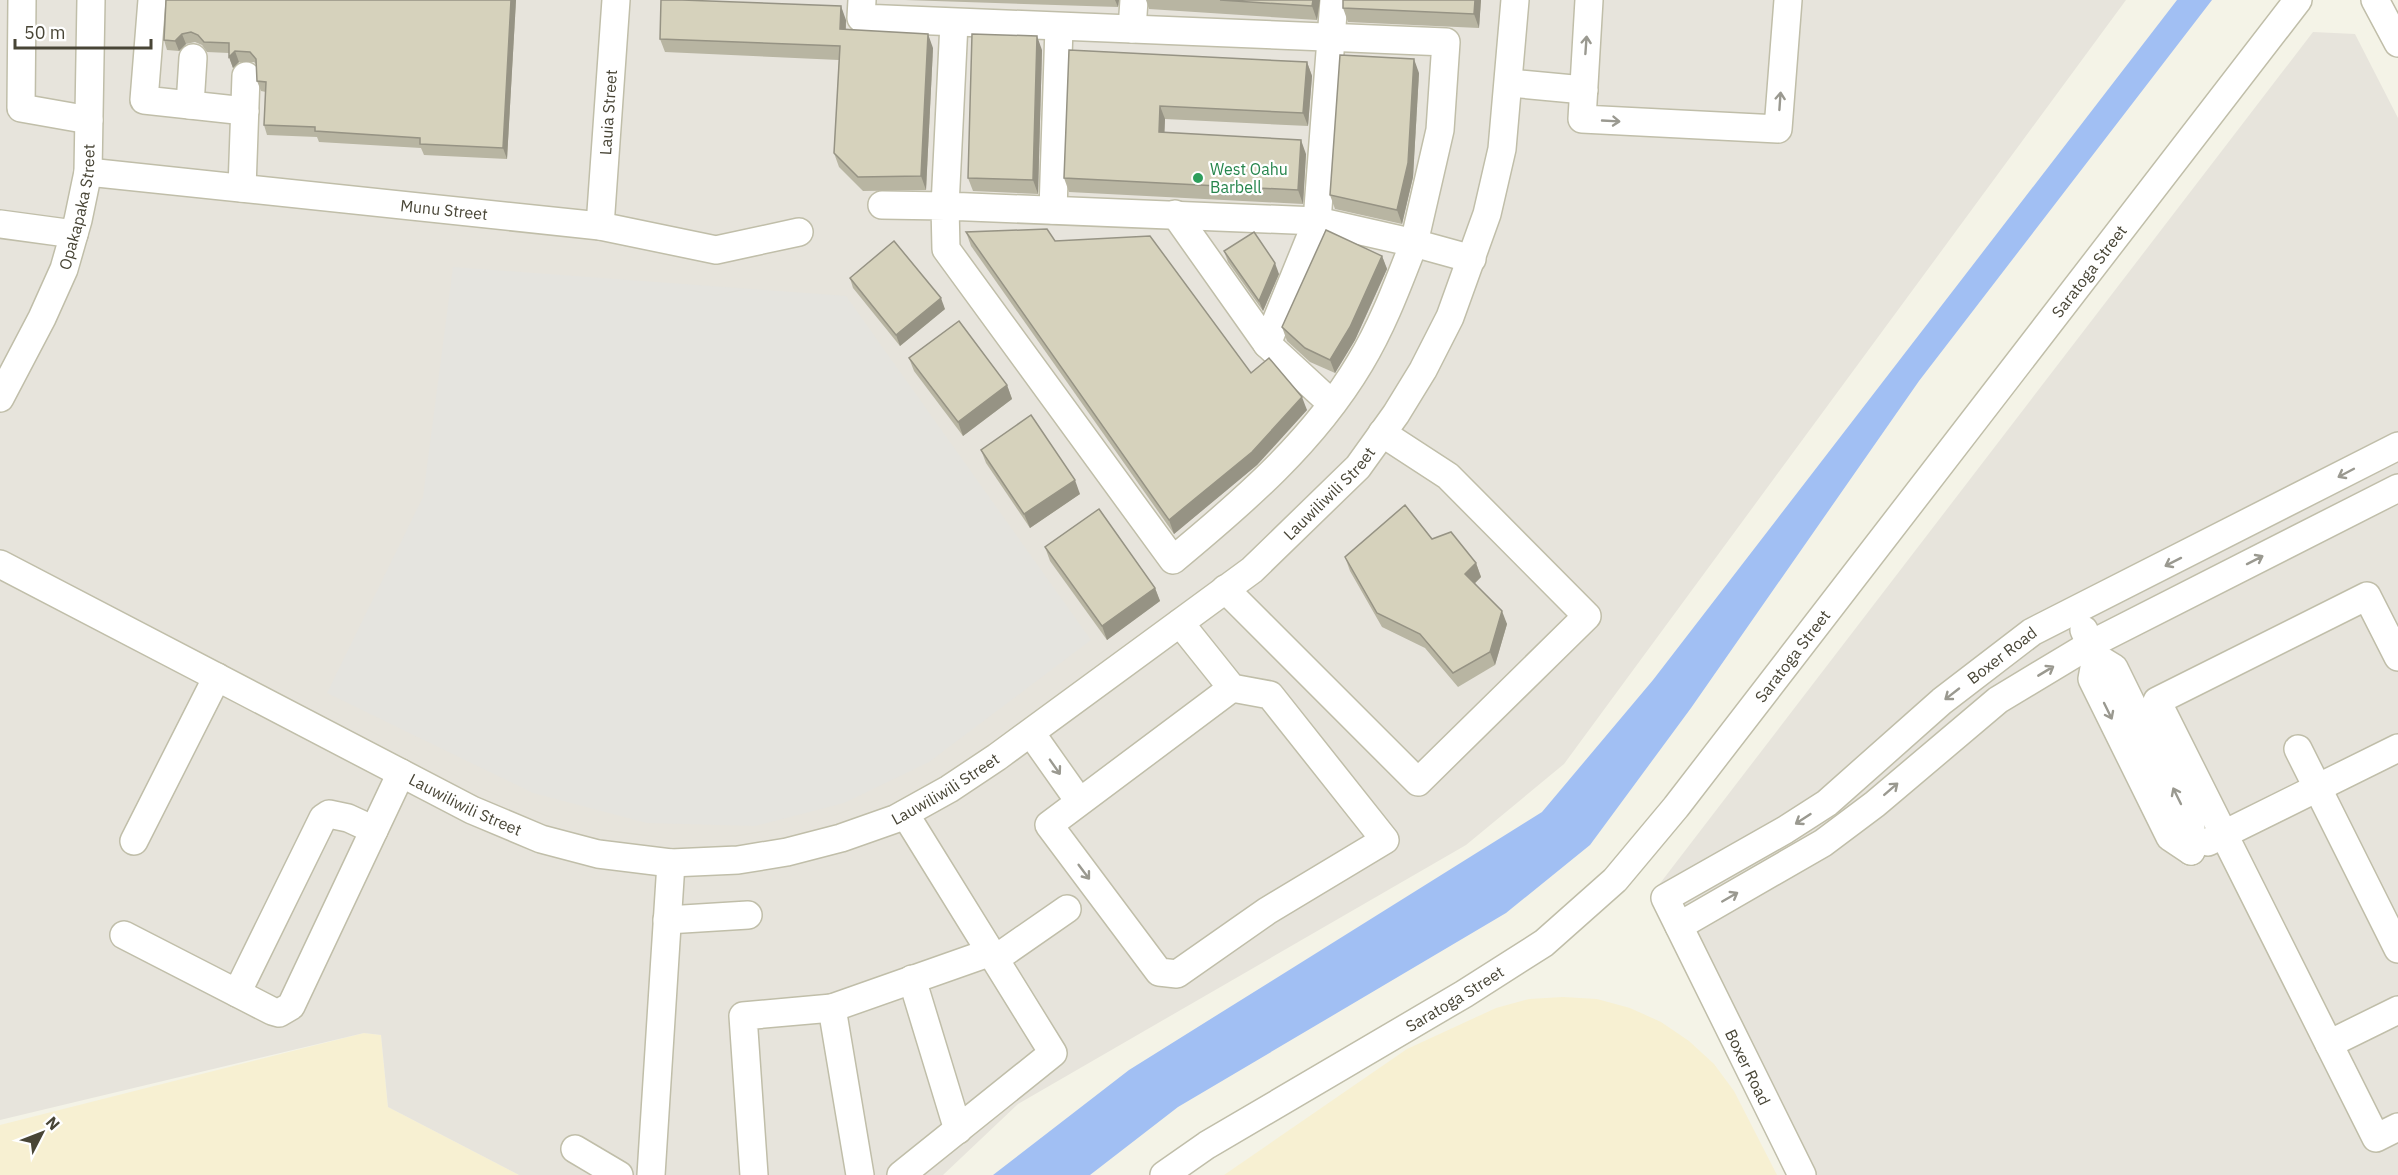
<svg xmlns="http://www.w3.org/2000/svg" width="2398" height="1175" font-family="'IBM Plex Sans',sans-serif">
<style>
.commercial{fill:#f7f0d2}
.industrial{fill:#e7e4dc}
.parking{fill:#e5e4df}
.water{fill:#a1bff3}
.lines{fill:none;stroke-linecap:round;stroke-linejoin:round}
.minor-casing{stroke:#c0bea9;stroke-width:30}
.minor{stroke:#fff;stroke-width:27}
.wall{fill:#b8b5a2}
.shaded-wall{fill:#969384}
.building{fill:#d6d2bc;stroke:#969384;stroke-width:1.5}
.oneway{stroke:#9a9990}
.leisure-dot{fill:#2e9e5b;stroke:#fff;stroke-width:2}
.labels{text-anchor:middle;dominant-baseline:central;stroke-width:4.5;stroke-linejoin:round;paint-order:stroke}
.street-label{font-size:16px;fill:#484536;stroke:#fff}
.leisure-label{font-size:16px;fill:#27864d;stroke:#fff;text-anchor:start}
</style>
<rect width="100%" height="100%" fill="#f4f3e7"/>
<!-- commercial -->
<g class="commercial">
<path d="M1563,997L1597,999L1630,1008L1661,1022L1689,1041L1714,1064L1734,1091L1777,1175H1224L1407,1049L1496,1008L1529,999Z"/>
<path d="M364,1033L381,1035L388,1107L519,1175H0V1125Z"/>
</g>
<!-- industrial -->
<g class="industrial">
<path d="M0,0H2126L1564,764L1466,845L1018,1104L943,1175H519L388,1107L381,1035L364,1033L0,1120Z"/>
<path d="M2313,32L2355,34L2398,118V1175H1806L1655,908L1654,893L1658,886Z"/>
</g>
<!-- parking -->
<path class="parking" d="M453,267L846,296L1091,640L929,762L844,803L755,826L647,823L533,793L327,693L423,497Z"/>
<!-- water -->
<path class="water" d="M2177,0H2212L1919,381L1691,708L1590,845L1506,913L1178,1107L1090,1175H993L1129,1070L1542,812L1653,680Z"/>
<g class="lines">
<!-- minor casing -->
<g class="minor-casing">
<g id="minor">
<path d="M22,0L21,108L89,120"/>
<path d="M152,0L144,100L245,111"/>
<path d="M862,0L861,18L1446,42L1440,130L1414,243L1472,259"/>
<path d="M1589,0L1582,119L1778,129L1788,0"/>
<path d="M2375,0L2398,43"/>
<path d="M1132,29L1134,0"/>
<path d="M1510,83L1584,90"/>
<path d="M190,105L193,58"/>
<path id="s1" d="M88,172L600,226L716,250L799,232"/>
<path d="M242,188L246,76"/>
<path d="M882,205L945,206L946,249L1173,560C1243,502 1313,442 1360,363C1383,325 1398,284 1414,243L1317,221L945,206L954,23"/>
<path d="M1053,210L1059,27"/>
<path d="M1175,214L1267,344L1317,221L1334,0"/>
<path d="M0,224L74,234"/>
<path id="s2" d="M600,226L616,0"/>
<path d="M1267,344L1331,403"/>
<path id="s3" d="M0,398L42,318L64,269L78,220L88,172L91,0"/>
<path id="s4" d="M0,564L472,810L541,839L598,854L671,863L738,860L787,852L841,838L895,819L949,789L997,757L1252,570L1358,467L1396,414L1423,370L1450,317L1487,214L1502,149L1515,0"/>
<path d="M1225,589L1418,782L1587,616L1448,476L1382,433"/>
<path d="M1180,623L1232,688L1049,825L1159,972L1177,974L1267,911L1385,840L1270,695L1232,688"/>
<path d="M2084,630L2096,657L2092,679L2170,837L2191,851"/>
<path d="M2096,657L2114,668L2191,825V851"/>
<path d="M2398,657L2367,596L2157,701L2376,1138L2398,1127"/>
<path d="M1031,733L1079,801"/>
<path d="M2298,749L2398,949"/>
<path d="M134,841L217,677"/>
<path d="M2208,842L2398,748"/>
<path d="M667,920L748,915"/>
<path d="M1679,926L1823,843L1875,804L1998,700L2091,644L2398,488"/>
<path d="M124,935L272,1011L279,1013L291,1006L401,773"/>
<path d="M995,959L1067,909"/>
<path d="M912,979L958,1130"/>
<path d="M237,993L323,818L329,814L348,818L374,830"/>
<path d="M2329,1044L2398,1010"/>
<path d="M575,1149L619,1175"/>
<path d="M651,1175L671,863"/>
<path d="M754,1175L743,1016L832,1008"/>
<path d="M860,1175L832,1008L991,952"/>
<path d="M901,1175L1053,1053L905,814"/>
<path id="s5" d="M1164,1175L1207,1145L1464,994L1544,943L1615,880L1676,807L2298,0"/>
<path id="s6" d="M1802,1175L1665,898L1785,830L1827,803L1942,701L2032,632L2398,446"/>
</g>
</g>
<!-- minor -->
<use href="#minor" class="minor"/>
</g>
<!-- wall -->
<g class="wall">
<path d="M166,0H516L507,159L424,155L421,148L319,142L317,137L267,135L264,125L266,92L261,91L257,81V65L254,62H239L233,68L229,57V53L207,52L202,45L195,42L186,44L179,51L167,50L164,40Z"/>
<path d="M905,0H1119L1118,7Z"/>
<path d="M1146,0H1320L1317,20L1149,9Z"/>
<path d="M1343,0H1481L1479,28L1348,22L1343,8Z"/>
<path d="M846,20V29L933,48L926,190L863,191L839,167L834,153L839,60L665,52L660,39Z"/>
<path d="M1042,50L1038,194L973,191L968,178Z"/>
<path d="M1069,50L1307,62L1312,76L1308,126L1165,119L1164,133L1306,154L1303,204L1069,192L1064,178Z"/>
<path d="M1419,73L1413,177L1402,224L1335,209L1330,195Z"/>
<path d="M966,232L1055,241L1307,410L1257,465L1174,534L971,246Z"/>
<path d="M1224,251L1279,274L1263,311L1228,262Z"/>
<path d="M1382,256L1387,269L1355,340L1335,373L1310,362L1287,341L1282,327Z"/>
<path d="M850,278L945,309L900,346L853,288Z"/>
<path d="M909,358L1007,385L1012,399L963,436L914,371Z"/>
<path d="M981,450L1080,494L1030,528L986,463Z"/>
<path d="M1045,547L1155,588L1160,601L1107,640L1050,561Z"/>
<path d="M1345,557L1476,563L1481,577L1475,583L1507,624L1495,665L1458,687L1425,648L1382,627L1350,571Z"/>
</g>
<!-- shaded-wall -->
<g class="shaded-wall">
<path d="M511,0H516L507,159L503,148Z"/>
<path d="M1115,0H1119L1118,7Z"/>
<path d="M1313,0H1320L1317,20L1312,6Z"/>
<path d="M1475,0H1481L1479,28L1474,14Z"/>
<path d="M841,6L846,20L845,43L840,29Z"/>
<path d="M182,34L186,44L179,51L175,41Z"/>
<path d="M928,34L933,48L926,190L921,176Z"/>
<path d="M1037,36L1042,50L1038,194L1033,180Z"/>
<path d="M235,51L239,62L233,68L229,57Z"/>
<path d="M1414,59L1419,73L1413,177L1402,224L1397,210Z"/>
<path d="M1307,62L1312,76L1308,126L1303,113Z"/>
<path d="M1160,106L1165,119L1164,146L1159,132Z"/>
<path d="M1301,140L1306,154L1303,204L1298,190Z"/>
<path d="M1382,256L1387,269L1355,340L1335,373L1330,360Z"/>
<path d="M1275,263L1279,274L1263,311L1259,301Z"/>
<path d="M941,298L945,309L900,346L896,335Z"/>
<path d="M1007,385L1012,399L963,436L958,422Z"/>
<path d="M1302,397L1307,410L1257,465L1174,534L1169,520Z"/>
<path d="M1075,480L1080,494L1030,528L1024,514Z"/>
<path d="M1476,563L1481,577L1470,588L1465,574Z"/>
<path d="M1155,588L1160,601L1107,640L1102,626Z"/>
<path d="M1502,611L1507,624L1495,665L1490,652Z"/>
</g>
<!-- building -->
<g class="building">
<path d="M166,0H511L503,148L420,144V138L315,131V127L264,125L266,82L257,81L256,59L250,52L235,51L229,57V43L204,42L198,35L191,32L182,34L175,41L164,40Z"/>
<path d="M661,0H682L841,6L840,29L928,34L921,176L858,177L834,153L840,46L660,39Z"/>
<path d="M1220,0H1313L1312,6Z"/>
<path d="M1343,0H1475L1474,14L1343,8Z"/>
<path d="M972,34L1037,36L1033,180L968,178Z"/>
<path d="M1069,50L1307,62L1303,113L1160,106L1159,132L1301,140L1298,190L1064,178Z"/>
<path d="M1340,55L1414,59L1408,163L1397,210L1330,195Z"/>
<path d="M1047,229L1055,241L1150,236L1251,373L1269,358L1302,397L1252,452L1169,520L966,232Z"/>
<path d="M1326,230L1382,256L1350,327L1330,360L1305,348L1282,327Z"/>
<path d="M1254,232L1275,263L1259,301L1224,251Z"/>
<path d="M894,241L941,298L896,335L850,278Z"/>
<path d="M959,321L1007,385L958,422L909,358Z"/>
<path d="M1031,415L1075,480L1024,514L981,450Z"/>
<path d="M1405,505L1432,539L1451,532L1476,563L1465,574L1502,611L1490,652L1453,673L1420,634L1377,613L1345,557Z"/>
<path d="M1099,509L1155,588L1102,626L1045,547Z"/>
</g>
<!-- one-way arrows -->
<defs><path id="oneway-shaft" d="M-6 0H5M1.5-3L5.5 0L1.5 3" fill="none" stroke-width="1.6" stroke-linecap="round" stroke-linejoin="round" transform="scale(1.5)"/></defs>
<g class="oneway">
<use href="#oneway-shaft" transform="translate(1586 45) rotate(-86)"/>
<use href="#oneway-shaft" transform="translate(1780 101) rotate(-86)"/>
<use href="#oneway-shaft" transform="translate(1611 121) rotate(3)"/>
<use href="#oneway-shaft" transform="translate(2346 473) rotate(152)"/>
<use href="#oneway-shaft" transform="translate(2255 560) rotate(-27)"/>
<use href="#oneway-shaft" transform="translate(2173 562) rotate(153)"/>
<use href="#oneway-shaft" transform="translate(2046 671) rotate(-31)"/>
<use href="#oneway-shaft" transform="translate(1952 694) rotate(142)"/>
<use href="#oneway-shaft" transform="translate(2108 711) rotate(64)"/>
<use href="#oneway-shaft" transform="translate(1055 767) rotate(55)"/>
<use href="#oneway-shaft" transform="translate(1891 789) rotate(-41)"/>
<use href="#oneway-shaft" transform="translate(2177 796) rotate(-116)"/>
<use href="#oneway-shaft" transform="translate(1803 819) rotate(147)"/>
<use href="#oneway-shaft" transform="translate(1084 872) rotate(53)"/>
<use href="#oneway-shaft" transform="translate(1730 897) rotate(-30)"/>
</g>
<!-- markers -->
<circle class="leisure-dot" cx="1198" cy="178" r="6"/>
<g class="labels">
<!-- street labels -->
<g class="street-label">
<text stroke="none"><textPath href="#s2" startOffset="114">Lauia Street</textPath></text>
<text stroke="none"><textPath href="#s3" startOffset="208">Opakapaka Street</textPath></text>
<text stroke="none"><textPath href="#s1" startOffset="358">Munu Street</textPath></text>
<text stroke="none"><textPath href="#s5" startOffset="1312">Saratoga Street</textPath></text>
<text stroke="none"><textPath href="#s4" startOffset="1514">Lauwiliwili Street</textPath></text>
<text stroke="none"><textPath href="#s5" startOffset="826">Saratoga Street</textPath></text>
<text stroke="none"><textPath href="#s6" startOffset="726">Boxer Road</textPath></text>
<text stroke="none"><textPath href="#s4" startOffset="1028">Lauwiliwili Street</textPath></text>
<text stroke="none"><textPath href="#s4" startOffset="524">Lauwiliwili Street</textPath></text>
<text stroke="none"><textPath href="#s5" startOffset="340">Saratoga Street</textPath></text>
<text transform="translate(1748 1067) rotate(64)">Boxer Road</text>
</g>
<!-- leisure labels -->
<g class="leisure-label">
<text x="1210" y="169">West Oahu<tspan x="1210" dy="18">Barbell</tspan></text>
</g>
</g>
<!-- north arrow -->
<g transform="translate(42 1133) rotate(48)" stroke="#ffffff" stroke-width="4.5" paint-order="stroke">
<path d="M0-4.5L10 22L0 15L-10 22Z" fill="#484536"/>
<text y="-9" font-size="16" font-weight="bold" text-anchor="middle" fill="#484536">N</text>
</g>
<!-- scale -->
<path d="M15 39v9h136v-9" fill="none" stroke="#484536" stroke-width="3"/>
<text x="24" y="39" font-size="18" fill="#484536" stroke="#ffffff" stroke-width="4.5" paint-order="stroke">50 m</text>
</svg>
